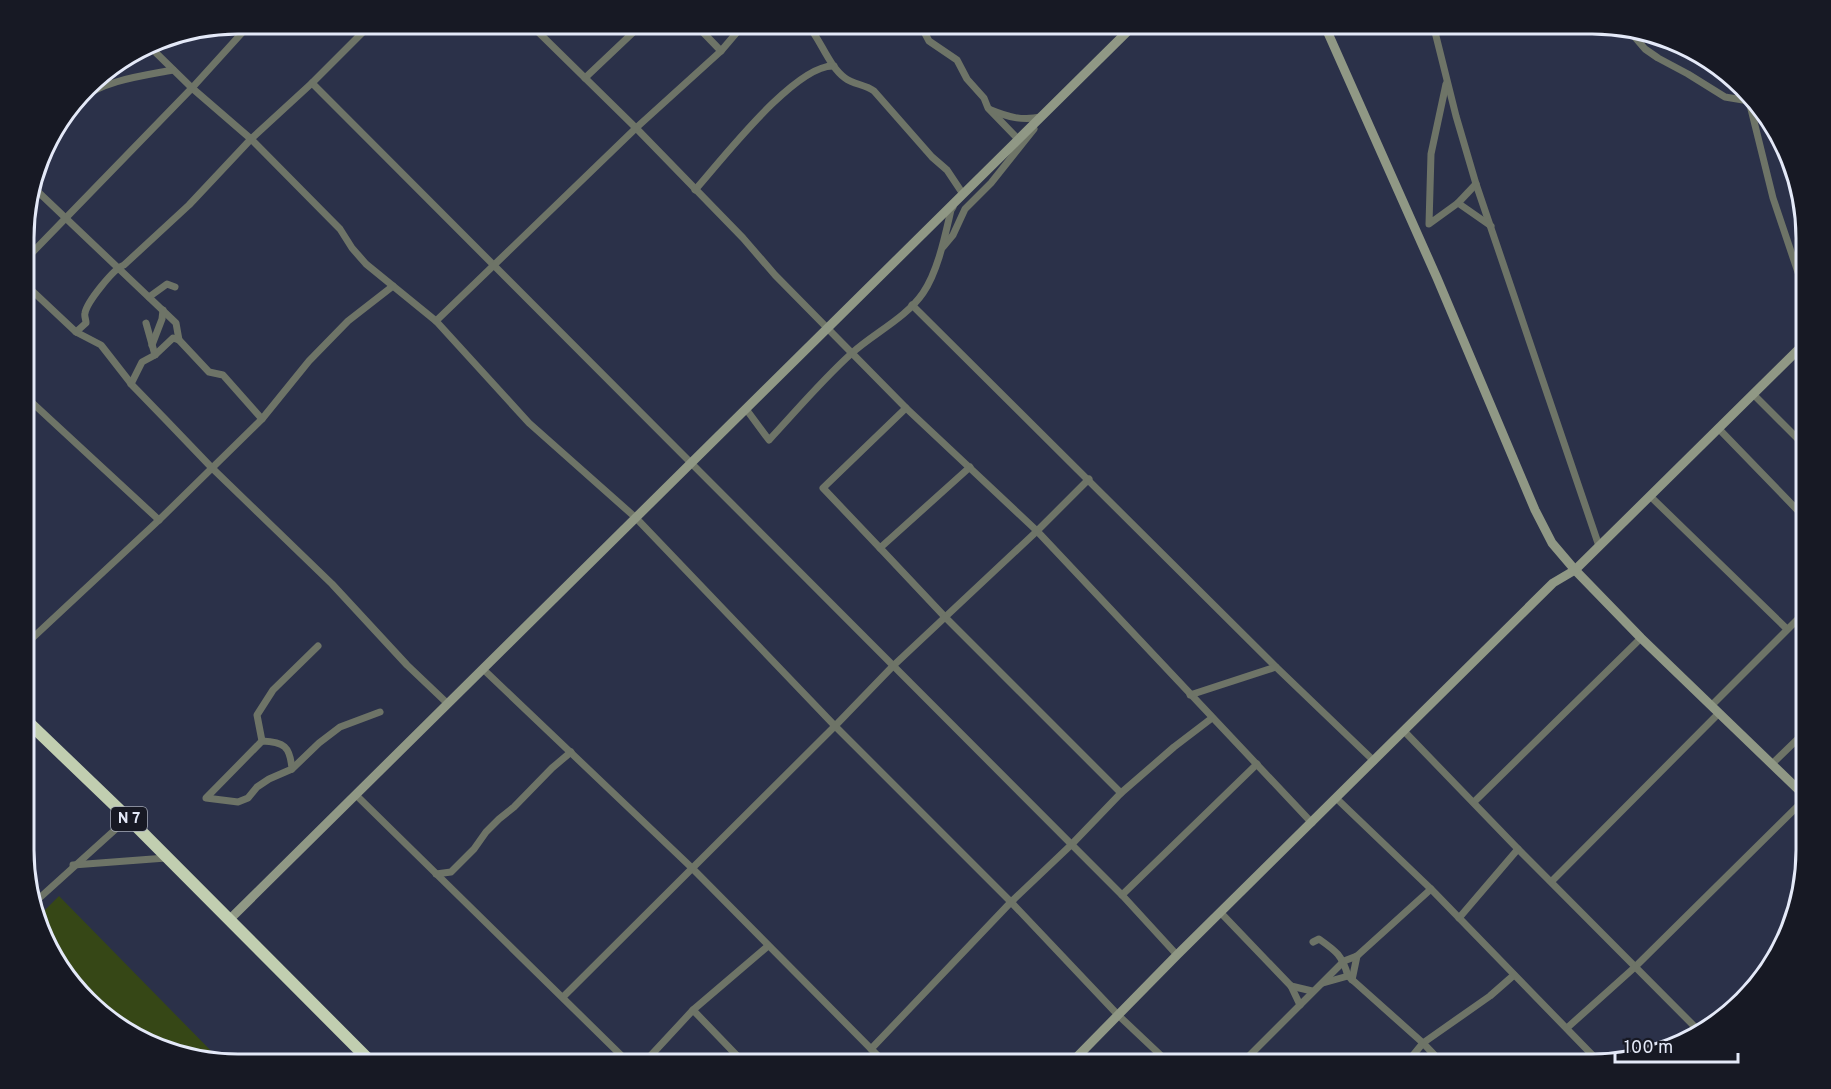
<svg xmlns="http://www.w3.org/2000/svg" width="1831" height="1089" font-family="Overpass,sans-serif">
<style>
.green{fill:#364716}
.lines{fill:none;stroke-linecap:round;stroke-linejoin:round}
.street{stroke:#6e7467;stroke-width:7}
.secondary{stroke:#909885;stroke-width:9}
.highway{stroke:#c1ceb0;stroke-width:12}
.labels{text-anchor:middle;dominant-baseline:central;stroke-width:5;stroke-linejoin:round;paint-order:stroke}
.shield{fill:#171924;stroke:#a6abb8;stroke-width:1.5}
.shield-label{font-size:15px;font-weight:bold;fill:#e4e9f8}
.rim{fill:none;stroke:#e4e9f8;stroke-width:3}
</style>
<rect width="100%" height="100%" fill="#2b3149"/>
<!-- green -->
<path class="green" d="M59,896L220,1060L131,1036L60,969L40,915Z"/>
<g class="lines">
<!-- street -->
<g class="street">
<path d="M530,24L636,128L743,238L775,275L906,408L1037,531L1312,823"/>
<path d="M695,24L721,51"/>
<path d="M807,24C821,40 828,65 845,78C854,85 865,84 874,91L932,157L947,170L963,194L960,198"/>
<path d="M920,24L929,41L957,60L967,79L984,98L988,108L1018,139"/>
<path d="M1433,24L1456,116L1476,184L1599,546"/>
<path d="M1633,35L1645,49L1658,58L1688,74L1725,97L1749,101L1773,198L1807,299"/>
<path d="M148,45L192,88L251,139L340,229L352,248L366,264L436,321L529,423L636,518L835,726L1011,902L1118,1015L1171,1065"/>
<path d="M585,78L642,24"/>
<path d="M312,83L1122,895L1177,955"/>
<path d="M1446,84L1431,154L1429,224L1458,203L1491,226"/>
<path d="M79,100C105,80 142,76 173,70"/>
<path d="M991,110C1008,117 1022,121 1041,117"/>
<path d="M33,187L176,323L179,340L209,372L223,375L262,419"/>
<path d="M695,190C721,161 795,64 834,66"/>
<path d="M1458,203L1476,184"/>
<path d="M943,247L953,235L965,209L991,183L1034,129"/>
<path d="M26,259L192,88L250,24"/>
<path d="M26,285L76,332L101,345L133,386L165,419L212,468L332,584L407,665L448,704"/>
<path d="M149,297L167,284L175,287"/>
<path d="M912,305L1276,667L1374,761"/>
<path d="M436,321L636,128L721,51L744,24"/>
<path d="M146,323L155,355"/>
<path d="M76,332L86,323C86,319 84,316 85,313C87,302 114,268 124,265L189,205L251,139L312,83L371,24"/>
<path d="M152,345L162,319L163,310"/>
<path d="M131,384L142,362L155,355L173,338L179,340"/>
<path d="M1753,394L1807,448"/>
<path d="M26,397L159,520"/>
<path d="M906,408L823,488L880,548L970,467"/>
<path d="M746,409L769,440C796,411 823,379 852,353C874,333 906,318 923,293C938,271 945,236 951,210L953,207"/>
<path d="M1718,428L1807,520"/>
<path d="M26,436L30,401"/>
<path d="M1650,496L1787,629"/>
<path d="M880,548L945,617L1121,793"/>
<path d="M26,644L159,520L262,419L309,361L348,321L393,286"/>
<path d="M483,669L692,868L887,1065"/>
<path d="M1190,695L1276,667"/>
<path d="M1712,705L1807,610"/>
<path d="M1404,731L1518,849L1702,1034"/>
<path d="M262,741C284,742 290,746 292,769L269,779L257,787L248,798L238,802L206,798Z"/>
<path d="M262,741L257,715L273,690L318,646"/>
<path d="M1772,764L1807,730"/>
<path d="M292,769L319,743L340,727L380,712"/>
<path d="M356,795L631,1065"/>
<path d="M1336,798L1431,889L1602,1065"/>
<path d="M1474,802L1641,638"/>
<path d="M73,865L166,858"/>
<path d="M436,874L451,872L474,849L486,832L499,819L514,807L552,768L571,752"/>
<path d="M1552,881L1719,713"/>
<path d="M1122,895L1257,764"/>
<path d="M35,902L128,818"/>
<path d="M1221,913L1291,986L1312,991"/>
<path d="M1459,918L1518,849"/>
<path d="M1313,942L1319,939C1336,951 1342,955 1348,976L1423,1043L1444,1065"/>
<path d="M1352,980L1357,956"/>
<path d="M1323,983L1348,976"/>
<path d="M1291,986L1300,1005"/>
<path d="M563,997L835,726L893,666L1037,531L1089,479"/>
<path d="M693,1010L746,1065"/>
<path d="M1567,1028L1635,967L1806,798"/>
<path d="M871,1049L1011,902L1071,845L1121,793L1174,747L1212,718"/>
<path d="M642,1065L693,1010L768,946"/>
<path d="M1240,1065L1344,961L1357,956L1431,889"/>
<path d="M1405,1065L1423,1043L1490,996L1514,975"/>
</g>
<!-- secondary -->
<g class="secondary">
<path d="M1324,24L1437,278L1535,510L1552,543L1575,570L1641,638L1807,798"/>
<path d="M229,920L1135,24"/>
<path d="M1069,1065L1177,955L1553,583L1575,570L1807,341"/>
</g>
<!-- highway -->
<path class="highway" d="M26,720L128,818L374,1065"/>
</g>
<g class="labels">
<!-- shield labels -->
<rect class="shield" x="111" y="807" width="36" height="24" rx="4.5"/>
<g class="shield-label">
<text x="129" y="819">N 7</text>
</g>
</g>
<!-- crop -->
<path d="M0 0H1831V1089H0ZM238 34H1592A204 204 0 0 1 1796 238V850A204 204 0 0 1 1592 1054H238A204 204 0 0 1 34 850V238A204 204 0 0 1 238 34Z" fill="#171924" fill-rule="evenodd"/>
<path class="rim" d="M238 34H1592A204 204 0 0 1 1796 238V850A204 204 0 0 1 1592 1054H238A204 204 0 0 1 34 850V238A204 204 0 0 1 238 34Z"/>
<!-- scale -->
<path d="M1615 1053v9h123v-9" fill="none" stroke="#e4e9f8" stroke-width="3"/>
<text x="1624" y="1053" font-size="18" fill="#e4e9f8" stroke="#171924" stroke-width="4.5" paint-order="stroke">100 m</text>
</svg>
